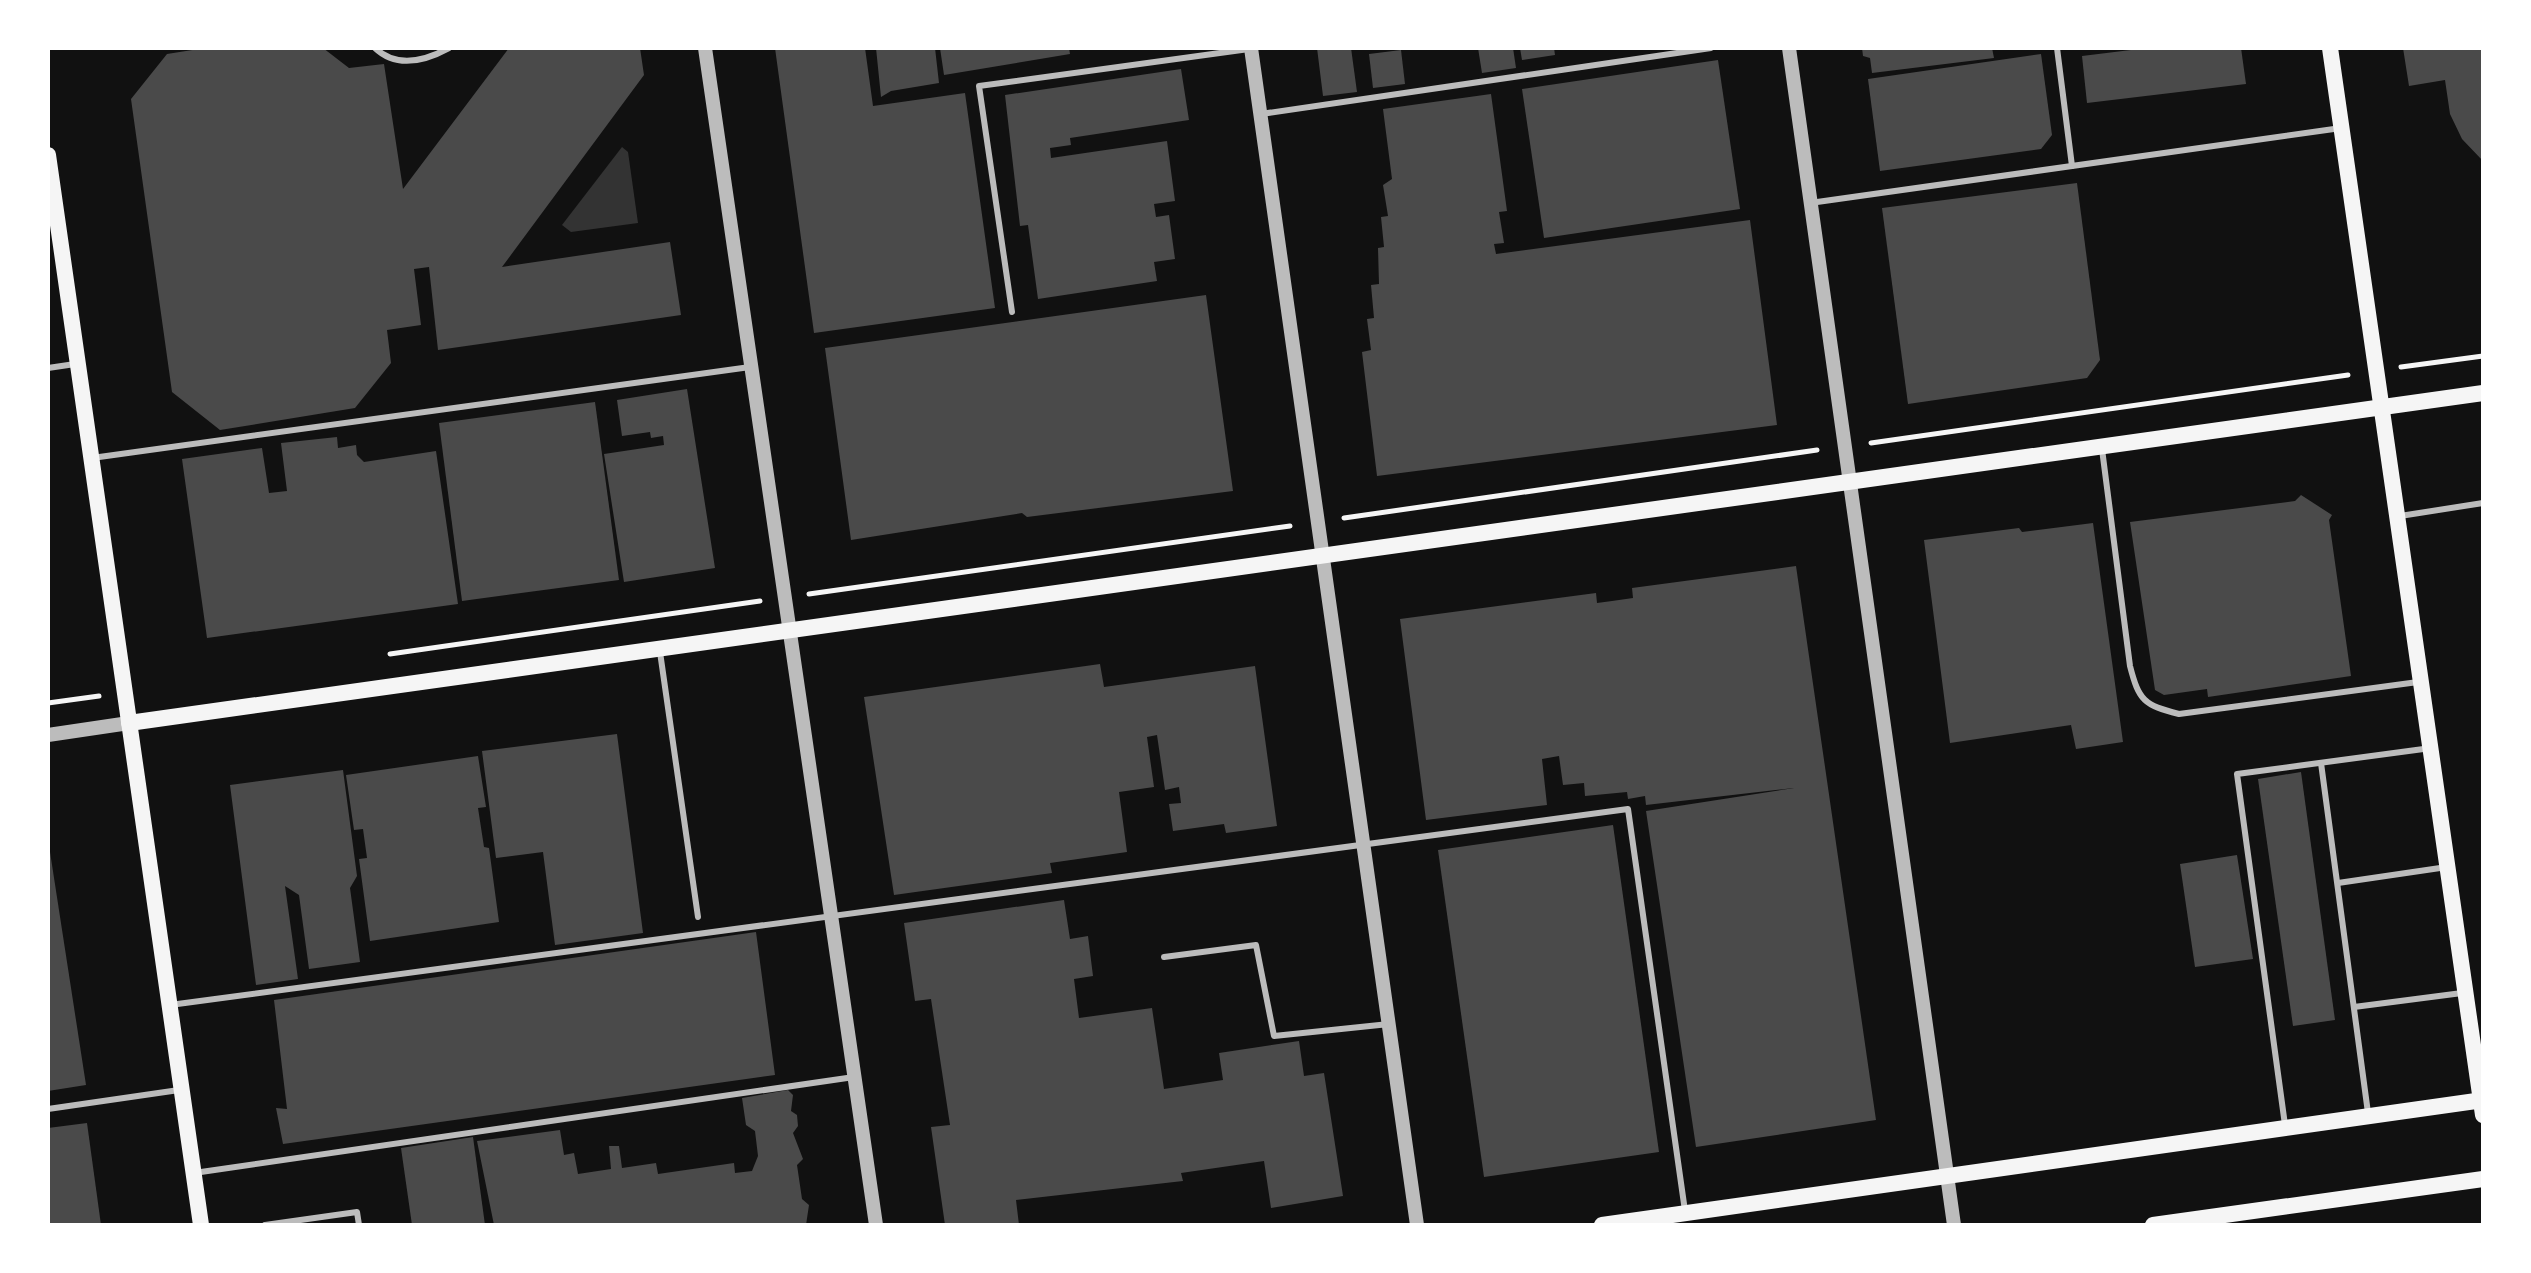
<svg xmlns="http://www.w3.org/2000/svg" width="2531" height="1273" font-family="'Archivo Narrow',sans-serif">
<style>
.water{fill:#333}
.building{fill:#4a4a4a}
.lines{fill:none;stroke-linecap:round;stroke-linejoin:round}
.path{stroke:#f5f5f5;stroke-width:5}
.service{stroke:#bcbcbc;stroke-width:6}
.tertiary{stroke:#bcbcbc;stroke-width:14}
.secondary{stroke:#f5f5f5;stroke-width:16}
</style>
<rect width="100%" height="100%" fill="#111"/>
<!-- water -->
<path class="water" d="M622,147L628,152L638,223L571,232L562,225Z"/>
<!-- building -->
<g class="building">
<path d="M205,48H323L349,68L384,64L403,189L509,48H640L644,75L502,267L670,242L681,315L438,350L429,267L414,269L421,325L387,330L391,363L355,408L220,430L172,392L131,99L167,54Z"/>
<path d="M775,48H865L873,106L965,93L995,308L814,333Z"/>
<path d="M876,48H935L939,83L891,91L881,97Z"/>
<path d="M940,48H1069L1070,54L944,75Z"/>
<path d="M1317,48H1351L1357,92L1323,96Z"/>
<path d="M1478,48H1513L1516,68L1482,73Z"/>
<path d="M1520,48H1554L1555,55L1522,60Z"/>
<path d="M1862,48H1992L1994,58L1872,73L1870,58L1863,56Z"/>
<path d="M2147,48H2241L2246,84L2087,103L2082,56Z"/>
<path d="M2403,48H2483V161L2462,139L2450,114L2445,80L2409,86Z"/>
<path d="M1401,50L1405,84L1373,88L1369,54Z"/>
<path d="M2041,54L2052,135L2041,149L1880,171L1868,79Z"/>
<path d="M1718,60L1740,209L1544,238L1522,89Z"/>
<path d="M1181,69L1189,120L1070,138L1071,145L1050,148L1051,158L1167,141L1175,201L1154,204L1156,217L1169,215L1175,259L1154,262L1157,281L1038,299L1028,225L1020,226L1005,95Z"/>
<path d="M1491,94L1507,211L1499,212L1504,243L1494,244L1496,254L1750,220L1777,425L1377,476L1362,352L1371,350L1367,319L1374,318L1371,285L1379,284L1378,248L1384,247L1381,217L1388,216L1383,185L1392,179L1383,109Z"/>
<path d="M2077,183L2100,360L2087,378L1908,404L1882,208Z"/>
<path d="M1206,295L1233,491L1027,517L1022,513L851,540L825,348Z"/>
<path d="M687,389L715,568L624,582L604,454L664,445L663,436L651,438L650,432L622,436L617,400Z"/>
<path d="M595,402L619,580L462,601L439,423Z"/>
<path d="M337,437L338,448L356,445L357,455L364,462L436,451L458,604L207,638L182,459L262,448L269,493L287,491L281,443Z"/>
<path d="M2301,495L2332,515L2329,520L2351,676L2208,697L2207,689L2164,695L2155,690L2130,522L2295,501Z"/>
<path d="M2093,523L2123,742L2076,749L2071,725L1950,743L1924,540L2019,528L2022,532Z"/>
<path d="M1796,566L1876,1120L1696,1147L1646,811L1794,788L1646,805L1645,796L1628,799L1627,792L1585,796L1584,783L1563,785L1559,756L1542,759L1547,805L1426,820L1400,619L1596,593L1597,603L1612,601L1633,598L1632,588Z"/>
<path d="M1100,664L1104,687L1255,666L1277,826L1226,833L1224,824L1173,831L1169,804L1181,803L1179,787L1165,790L1157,735L1147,737L1154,787L1119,792L1127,852L1050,863L1052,873L894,895L864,697Z"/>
<path d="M617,734L643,933L555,945L543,852L496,858L482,751Z"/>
<path d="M478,756L486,807L478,808L484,847L489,848L499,922L370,941L359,859L367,858L363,829L354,830L346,775Z"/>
<path d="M343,770L357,876L350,888L360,962L309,969L299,895L285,886L298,979L256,985L230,785Z"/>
<path d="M2301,772L2335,1020L2293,1026L2258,779Z"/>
<path d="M1613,825L1659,1152L1484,1177L1438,850Z"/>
<path d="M48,839L86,1085L48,1091Z"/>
<path d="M2237,855L2253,959L2195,967L2180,864Z"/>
<path d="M1064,900L1070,939L1088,936L1093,976L1074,979L1079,1018L1152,1008L1164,1089L1223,1080L1219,1053L1299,1041L1304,1076L1324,1073L1343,1196L1271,1208L1264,1161L1181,1173L1183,1181L1016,1200L1019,1225H945L931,1127L950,1125L931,999L915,1001L904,923Z"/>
<path d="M756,932L775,1075L283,1144L276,1108L287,1109L274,1000Z"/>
<path d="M788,1090L793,1095L791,1111L797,1115L798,1126L793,1133L803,1159L797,1165L802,1199L809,1205L806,1225H494L477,1141L560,1130L564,1155L574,1153L578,1174L611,1169L609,1146H619L622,1168L656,1163L658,1174L734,1163L735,1173L752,1171L758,1156L755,1131L746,1125L742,1098Z"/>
<path d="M87,1123L101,1225H48V1128Z"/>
<path d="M473,1137L485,1225H412L401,1148Z"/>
</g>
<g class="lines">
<!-- path -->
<g class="path">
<path d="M2401,367L2483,356"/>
<path d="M1871,443L2348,375"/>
<path d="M1344,518L1817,450"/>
<path d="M809,594L1290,526"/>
<path d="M390,654L760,601"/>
<path d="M48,703L99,696"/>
</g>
<!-- service -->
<g class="service">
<path d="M375,48C397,69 425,61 449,48"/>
<path d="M2057,48L2072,166"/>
<path d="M1261,114L1711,48"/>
<path d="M1810,203L2341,128"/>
<path d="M1012,312L979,86L1249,49"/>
<path d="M48,368L75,364"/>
<path d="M2102,449L2130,666C2139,701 2144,705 2179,714L2418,682"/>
<path d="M92,458L750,367"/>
<path d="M2400,516L2483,503"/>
<path d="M660,652L698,917"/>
<path d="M2321,763L2368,1113"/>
<path d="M2338,883L2447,867"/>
<path d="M1164,957L1256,945L1274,1036L1389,1024"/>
<path d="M170,1005L1628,809L1685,1211"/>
<path d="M2354,1007L2462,993"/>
<path d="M48,1109L179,1090"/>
<path d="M2285,1125L2237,774L2431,748"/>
<path d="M194,1173L854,1077"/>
<path d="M265,1225L357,1212L359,1225"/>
</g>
<!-- tertiary -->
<g class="tertiary">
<path d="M705,48L876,1225"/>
<path d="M1251,48L1417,1225"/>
<path d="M1789,48L1954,1225"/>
<path d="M48,735L129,723"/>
</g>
<!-- secondary -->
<g class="secondary">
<path d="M2330,48L2483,1115"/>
<path d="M48,155L201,1225"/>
<path d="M129,723L2483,393"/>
<path d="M1602,1225L2483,1100"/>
<path d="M2153,1225L2483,1179"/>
</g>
</g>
<!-- border -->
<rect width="2531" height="1273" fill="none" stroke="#ffffff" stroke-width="100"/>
</svg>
